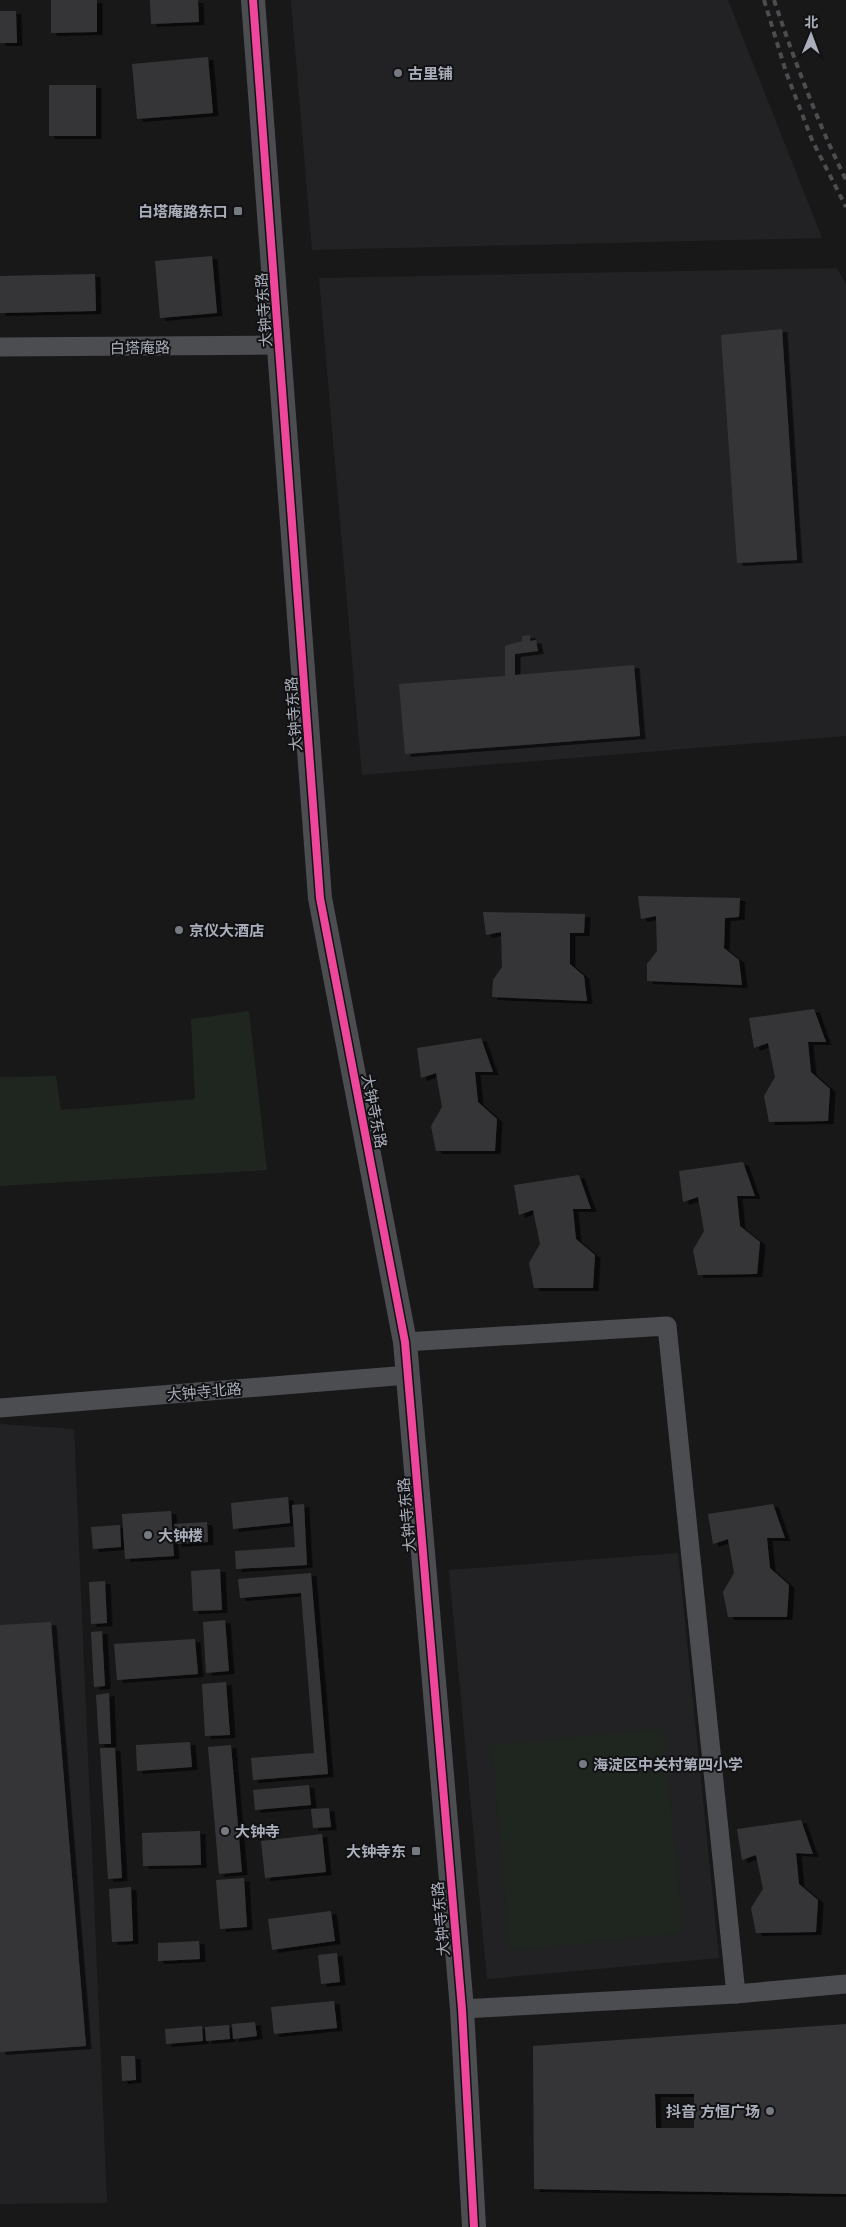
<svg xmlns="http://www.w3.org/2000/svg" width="846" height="2227" font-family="'Open Sans','Noto Sans SC',sans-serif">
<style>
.built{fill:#222224}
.green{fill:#1e261f}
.building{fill:#363637;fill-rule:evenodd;filter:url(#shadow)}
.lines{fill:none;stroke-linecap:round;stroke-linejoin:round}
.minor{stroke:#4c4d51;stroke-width:19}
.tertiary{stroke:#4c4d51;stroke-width:24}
.rail{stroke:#4c4d50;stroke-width:4;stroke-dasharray:6 5;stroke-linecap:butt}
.cycleway-casing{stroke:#121214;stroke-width:11}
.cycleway{stroke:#ed469a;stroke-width:8}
.poi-dot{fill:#767a81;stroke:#121214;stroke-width:2}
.labels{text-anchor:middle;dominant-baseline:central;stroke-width:4;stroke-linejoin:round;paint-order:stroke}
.poi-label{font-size:15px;font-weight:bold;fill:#a9aeba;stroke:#121214;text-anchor:start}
.street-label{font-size:15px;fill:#a9aeba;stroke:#121214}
</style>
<defs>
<filter id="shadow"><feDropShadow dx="5.5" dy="3" stdDeviation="0" flood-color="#0009"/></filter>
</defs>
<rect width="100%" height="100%" fill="#181818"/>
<!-- built -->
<g class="built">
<path d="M291,0H728L822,238L312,250Z"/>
<path d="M837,268L846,284V736L362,775L319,278Z"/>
<path d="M0,1424L74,1429L107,2203L0,2204Z"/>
<path d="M678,1553L719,1958L487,1979L449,1570Z"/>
</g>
<!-- green -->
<g class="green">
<path d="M249,1011L267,1170L0,1186V1077L56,1076L61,1110L195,1099L191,1019Z"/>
<path d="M663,1728L683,1933L510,1951L492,1745Z"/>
</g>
<!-- building -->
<g class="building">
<path d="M51,0H97V32L51,33Z"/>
<path d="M150,0H198L199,22L151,24Z"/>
<path d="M0,11H16L17,43H0Z"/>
<path d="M208,57L213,113L137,119L132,64Z"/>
<rect x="49" y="85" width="47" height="51"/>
<path d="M212,256L217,313L160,318L155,261Z"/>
<path d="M95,274L96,311L0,313V276Z"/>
<path d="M782,329L797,560L737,563L721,335Z"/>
<path d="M530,635V641L536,640L538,651L515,654V675L634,665L640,736L405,754L399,684L505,676V646L522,641V636Z"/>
<path d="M638,896L740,898L739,917L725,918L724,948L739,960L742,985L647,981V964L657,951L656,916L641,919Z"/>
<path d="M483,912L585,914L584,933H570V964L584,976L587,1001L492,997L493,980L502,967L501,932L486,935Z"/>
<path d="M814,1009L826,1042H808L811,1072L830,1089L828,1121L769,1122L764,1096L775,1077L768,1043L754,1048L749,1018Z"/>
<path d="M481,1038L493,1072H475L478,1102L497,1119L495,1151H436L431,1126L442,1107L436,1073L421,1078L417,1048Z"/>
<path d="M743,1162L755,1196H737L740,1226L760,1242L757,1274L698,1275L693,1250L704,1231L698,1197L683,1202L679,1171Z"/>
<path d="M579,1175L591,1209H573L576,1239L595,1255L593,1288H534L529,1263L540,1244L533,1210L519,1215L514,1185Z"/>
<path d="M288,1497L290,1523L233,1529L231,1503Z"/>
<path d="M304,1504L307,1565L236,1569L235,1551L295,1547L292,1505Z"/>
<path d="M773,1504L785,1538H767L770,1568L789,1585L787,1617H728L723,1592L734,1573L728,1539L713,1544L708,1514Z"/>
<path d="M171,1511L174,1556L125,1559L122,1514Z"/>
<path d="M207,1522L208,1542L176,1544L174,1524Z"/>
<path d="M120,1525L121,1547L93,1549L91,1527Z"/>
<path d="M220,1569L222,1610L193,1611L191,1571Z"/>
<path d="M311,1573L328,1774L253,1780L251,1758L314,1753L301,1593L240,1598L238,1579Z"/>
<path d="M105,1581L107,1623L91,1624L89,1582Z"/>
<path d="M225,1620L229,1671L206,1673L203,1622Z"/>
<path d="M51,1622L86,2046L0,2052V1625Z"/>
<path d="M102,1631L105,1686L94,1687L91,1632Z"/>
<path d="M195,1639L198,1674L117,1680L114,1644Z"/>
<path d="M226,1682L230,1735L205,1736L202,1684Z"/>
<path d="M109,1693L111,1744H99L96,1695Z"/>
<path d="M190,1742L192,1767L137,1771L136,1745Z"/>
<path d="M231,1745L242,1872L219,1874L208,1747Z"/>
<path d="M100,1748H115L122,1878L108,1879Z"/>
<path d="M309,1785L311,1805L255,1810L253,1790Z"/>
<path d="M329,1808L331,1827L313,1828L311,1809Z"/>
<path d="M801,1820L813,1854L796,1853L799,1884L818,1900L816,1932L756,1933L751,1908L763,1889L756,1855L742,1860L737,1829Z"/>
<path d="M200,1831L201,1865L143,1866L142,1833Z"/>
<path d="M322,1834L326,1872L265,1878L261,1841Z"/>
<path d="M244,1878L247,1927L220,1929L216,1880Z"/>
<path d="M131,1887L133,1941L112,1942L109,1889Z"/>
<path d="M331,1911L335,1941L272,1950L268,1919Z"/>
<path d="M199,1941L200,1959L158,1961V1943Z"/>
<path d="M337,1953L340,1982L321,1984L318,1955Z"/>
<path d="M334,2001L337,2028L274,2034L271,2007Z"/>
<path d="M255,2022L257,2036L233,2039L232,2024Z"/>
<path d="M846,2024V2194L534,2189L533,2046ZM655,2094H694V2128H656Z"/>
<path d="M229,2025L230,2039L206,2041L205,2027Z"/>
<path d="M202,2026L203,2041L166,2044L165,2029Z"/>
<path d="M121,2056H135L136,2080L122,2081Z"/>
</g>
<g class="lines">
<!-- minor -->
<g class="minor">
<path d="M0,347L279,345"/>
<path d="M405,1342L667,1326L736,1994"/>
<path d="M0,1408L408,1375"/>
<path d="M462,2009L736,1994L846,1984"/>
</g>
<!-- tertiary -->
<path class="tertiary" d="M253,0L320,898L405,1342L462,2009L474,2227"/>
<!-- rail -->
<g class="rail">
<path d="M764,0L786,72L812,140L846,207"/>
<path d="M774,0C795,62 817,121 846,180"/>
</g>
<!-- cycleway casing -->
<g class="cycleway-casing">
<path id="cycleway" d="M253,0L320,898L405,1342L462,2009L474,2227"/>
</g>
<!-- cycleway -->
<use href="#cycleway" class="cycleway"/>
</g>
<!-- markers -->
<g class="poi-dot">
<circle cx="398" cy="73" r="5"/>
<rect x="233" y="206" width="10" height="10" rx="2.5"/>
<circle cx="179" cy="930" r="5"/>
<circle cx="148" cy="1535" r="5"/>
<circle cx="583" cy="1764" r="5"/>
<circle cx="225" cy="1831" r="5"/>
<rect x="411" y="1846" width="10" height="10" rx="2.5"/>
<circle cx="770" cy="2111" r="5"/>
</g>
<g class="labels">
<!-- poi labels -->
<g class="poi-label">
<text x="408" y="73">古里铺</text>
<text x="228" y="211" text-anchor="end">白塔庵路东口</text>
<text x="189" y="930">京仪大酒店</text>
<text x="158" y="1535">大钟楼</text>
<text x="593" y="1764">海淀区中关村第四小学</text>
<text x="235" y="1831">大钟寺</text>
<text x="406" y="1851" text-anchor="end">大钟寺东</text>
<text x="760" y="2111" text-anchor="end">抖音 方恒广场</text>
</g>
<!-- street labels -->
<g class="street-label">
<text transform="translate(263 310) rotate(-94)">大钟寺东路</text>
<text transform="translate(140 347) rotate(-1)">白塔庵路</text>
<text transform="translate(293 714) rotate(-94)">大钟寺东路</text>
<text transform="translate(375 1111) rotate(79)">大钟寺东路</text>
<text transform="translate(204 1391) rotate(-5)">大钟寺北路</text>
<text transform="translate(406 1515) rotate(-95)">大钟寺东路</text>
<text transform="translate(440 1919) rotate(-95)">大钟寺东路</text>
</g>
</g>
<!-- north arrow -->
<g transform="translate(811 35) rotate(1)" stroke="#121214" stroke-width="4" paint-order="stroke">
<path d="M0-4L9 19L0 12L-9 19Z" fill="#a9aeba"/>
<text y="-8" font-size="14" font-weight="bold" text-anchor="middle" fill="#a9aeba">北</text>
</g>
</svg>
